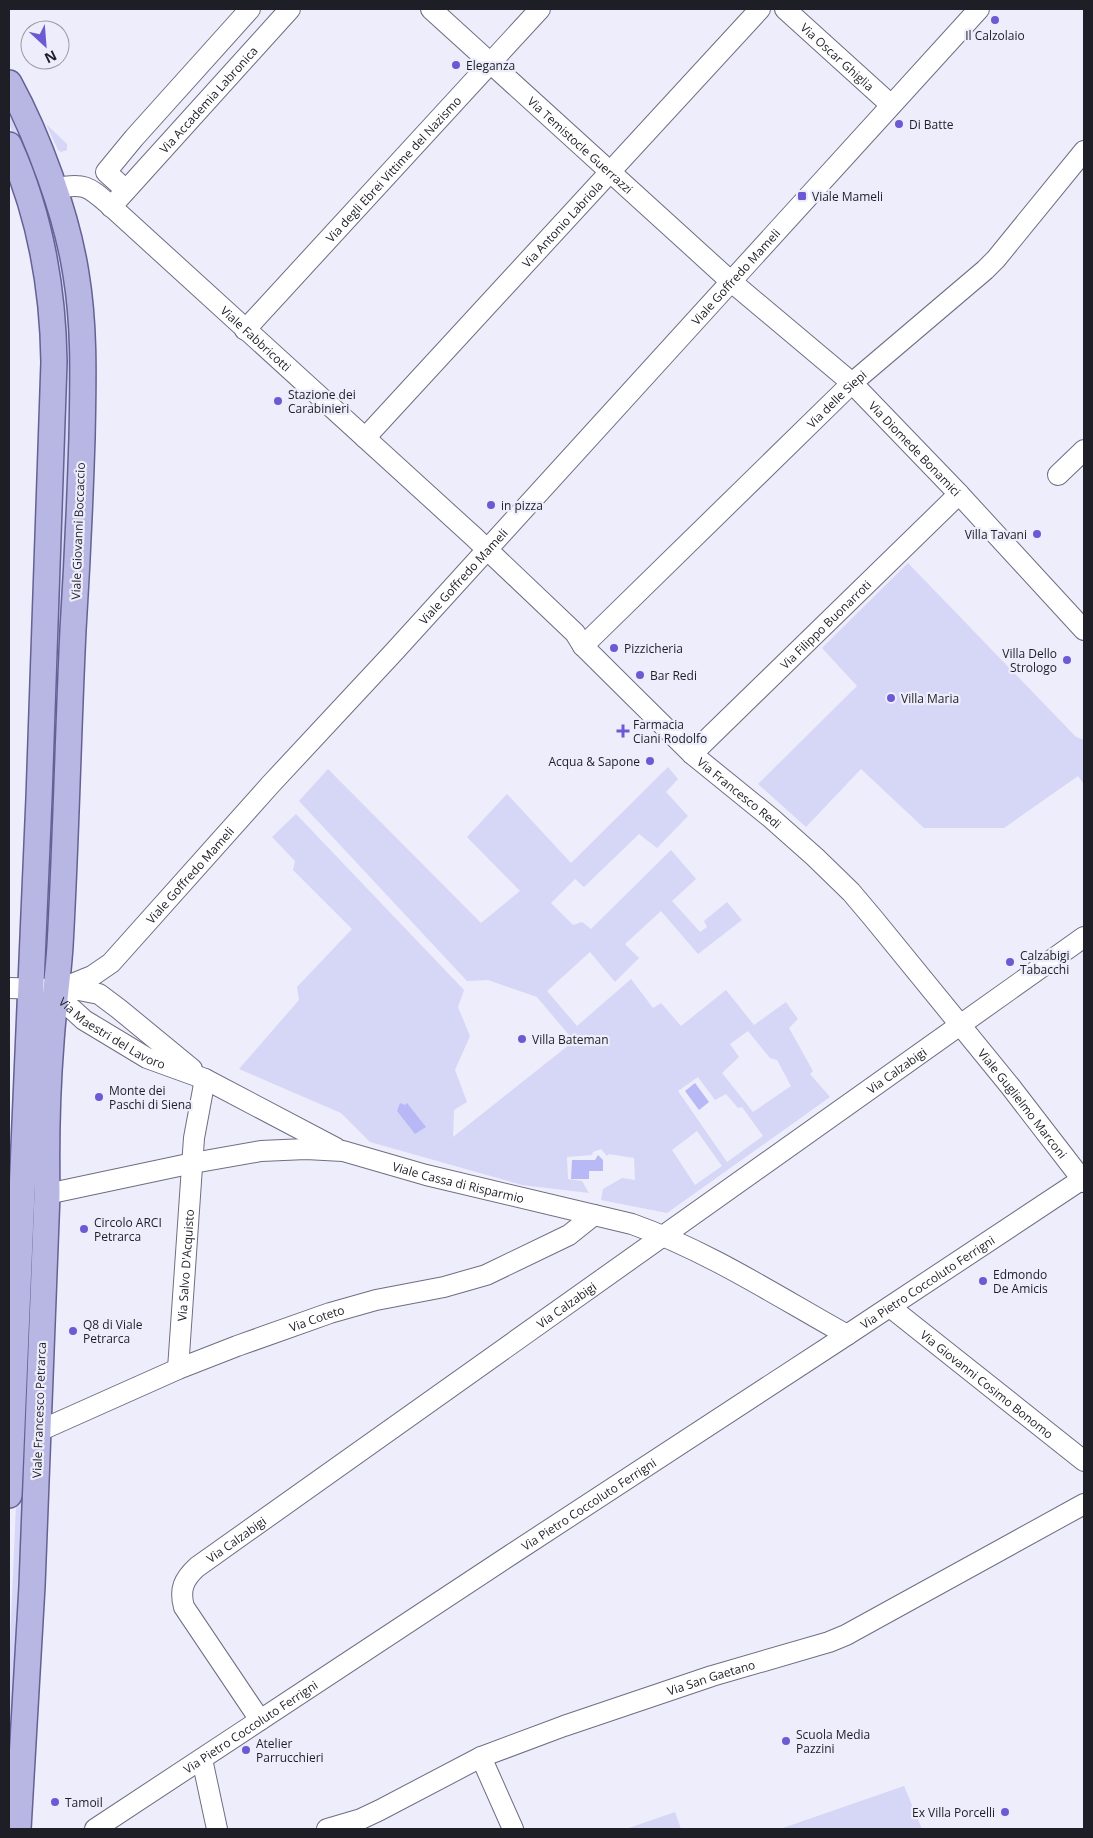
<svg xmlns="http://www.w3.org/2000/svg" width="1093" height="1838" font-family="'Open Sans',sans-serif">
<style>
.green{fill:#d6d6f6;fill-rule:evenodd}
.water{fill:#b9b8f6}
.lines{fill:none;stroke-linecap:round;stroke-linejoin:round}
.minor-casing{stroke:#6e6e82;stroke-width:22}
.major-casing{stroke:#646194;stroke-width:28}
.minor{stroke:#fff;stroke-width:20}
.major{stroke:#b8b6e2;stroke-width:25}
.poi-dot{fill:#6b5ad4;stroke:#ededfb;stroke-width:2}
.labels{text-anchor:middle;dominant-baseline:central;stroke-width:4.5;stroke-linejoin:round;paint-order:stroke}
.poi-label{font-size:12px;fill:#1e1e27;stroke:#ededfb;text-anchor:start}
.street-label{font-size:12px;fill:#1e1e27;stroke:#ededfb}
</style>
<rect width="100%" height="100%" fill="#ededfb"/>
<!-- green -->
<g class="green">
<path d="M9,98L36,157L25,161L9,124Z"/>
<path d="M46,124L67,144V150L61,152L58,150Z"/>
<path d="M53,229H55L77,342L49,970L45,972L42,970L49,232Z"/>
<path d="M908,563L1076,737L1084,740V784L1078,776L1004,828H924L861,769L806,827L758,784L857,686L822,648Z"/>
<path d="M668,767L678,779L666,792L688,816L657,848L639,834L584,887L575,879L551,903L573,925L582,922L591,929L671,850L696,879L672,901L700,932L707,927L704,921L727,902L742,920L698,954L661,911L625,944L639,958L615,982L590,952L547,991L577,1026L631,979L653,1008L661,1003L681,1026L726,990L754,1025L786,1002L798,1019L789,1028L813,1071L810,1074L830,1097L667,1213L601,1200L603,1189L622,1178L635,1180L634,1158L609,1154L607,1156L601,1149L593,1152L592,1155L567,1157L568,1179L582,1181L589,1193L522,1185L370,1142L341,1113L239,1069L299,1000L297,987L352,929L293,870L295,861L272,837L296,814L464,990L458,1007L470,1036L455,1070L467,1102L454,1110L453,1137L574,1041L537,997L488,980L467,981L299,801L328,769L481,923L520,891L467,837L507,794L571,863ZM748,1031L770,1058L777,1060L791,1086L753,1112L722,1073L739,1057L730,1044ZM698,1077L715,1100L726,1094L738,1108L742,1107L763,1136L727,1162L678,1091ZM697,1131L722,1166L695,1185L672,1150Z"/>
<path d="M36,1042L34,1267L9,1829V1667Z"/>
<path d="M904,1786L922,1829H780Z"/>
<path d="M675,1812L681,1829H626Z"/>
</g>
<!-- water -->
<g class="water">
<path d="M695,1083L709,1102L699,1110L685,1091Z"/>
<path d="M400,1103L405,1105L407,1103L426,1127L415,1134L397,1111Z"/>
<path d="M598,1155L603,1160V1171H589V1179H571L572,1160H595Z"/>
</g>
<g class="lines">
<!-- minor casing -->
<g class="minor-casing">
<g id="minor">
<path id="s1" d="M431,9L727,278L852,383L959,494L1084,630"/>
<path id="s2" d="M785,9L891,105"/>
<path id="s3" d="M54,189C86,181 90,188 114,209L474,537L575,633L583,646L692,754L771,818L815,857L851,892L873,918L1010,1086L1084,1182"/>
<path d="M126,190L106,172L134,138L250,9"/>
<path id="s4" d="M111,207L290,9"/>
<path id="s5" d="M245,330L540,9"/>
<path id="s6" d="M365,438L760,9"/>
<path d="M1058,475L1084,450"/>
<path id="s7" d="M583,646L852,383L985,270L996,259L1084,151"/>
<path id="s8" d="M692,754L959,494"/>
<path d="M9,988L79,990L99,994L119,1009L192,1069"/>
<path id="s9" d="M55,991L92,976L111,963L270,785L393,653L979,9"/>
<path id="s10" d="M55,991L63,1001L84,1020L147,1058L205,1079L336,1148"/>
<path id="s11" d="M47,1194L193,1163L261,1151L306,1149L343,1151L426,1175L632,1224C708,1251 777,1296 847,1335"/>
<path id="s12" d="M890,1307L1084,1461"/>
<path id="s13" d="M178,1369L194,1138L205,1079"/>
<path id="s14" d="M39,1431L178,1369L237,1346L330,1313L376,1300L444,1287L486,1275L569,1235L594,1215"/>
<path id="s15" d="M260,1720L184,1607C179,1589 184,1579 197,1567L1084,937"/>
<path d="M481,1757L513,1829"/>
<path d="M202,1759L217,1829"/>
<path id="s16" d="M95,1829L512,1554L847,1335L1084,1178"/>
<path id="s17" d="M327,1829L361,1819L380,1810L481,1757L564,1726L712,1676L829,1642L846,1635L1084,1504"/>
</g>
</g>
<!-- major casing -->
<g class="major-casing">
<g id="major">
<path d="M9,83C38,136 67,215 76,274C85,328 83,383 82,438C80,502 77,566 73,630C68,735 66,841 60,946C58,978 53,1010 51,1042C47,1092 46,1143 47,1194L32,1586L18,1829"/>
<path d="M9,145C40,214 53,288 54,362L39,798L9,1495"/>
</g>
</g>
<!-- minor -->
<use href="#minor" class="minor"/>
<!-- major -->
<use href="#major" class="major"/>
</g>
<!-- markers -->
<g class="poi-dot">
<circle cx="995" cy="20" r="5"/>
<circle cx="456" cy="65" r="5"/>
<circle cx="899" cy="124" r="5"/>
<rect x="797" y="191" width="10" height="10" rx="2.5"/>
<circle cx="278" cy="401" r="5"/>
<circle cx="491" cy="505" r="5"/>
<circle cx="1037" cy="534" r="5"/>
<circle cx="614" cy="648" r="5"/>
<circle cx="1067" cy="660" r="5"/>
<circle cx="640" cy="675" r="5"/>
<circle cx="891" cy="698" r="5"/>
<path d="M620.5 723.5h5v5h5v5h-5v5h-5v-5h-5v-5h5z"/>
<circle cx="650" cy="761" r="5"/>
<circle cx="1010" cy="962" r="5"/>
<circle cx="522" cy="1039" r="5"/>
<circle cx="99" cy="1097" r="5"/>
<circle cx="84" cy="1229" r="5"/>
<circle cx="983" cy="1281" r="5"/>
<circle cx="73" cy="1331" r="5"/>
<circle cx="786" cy="1741" r="5"/>
<circle cx="246" cy="1750" r="5"/>
<circle cx="55" cy="1802" r="5"/>
<circle cx="1005" cy="1812" r="5"/>
</g>
<g class="labels">
<!-- poi labels -->
<g class="poi-label">
<text x="995" y="35" text-anchor="middle">Il Calzolaio</text>
<text x="466" y="65">Eleganza</text>
<text x="909" y="124">Di Batte</text>
<text x="812" y="196">Viale Mameli</text>
<text x="288" y="394">Stazione dei<tspan x="288" dy="14">Carabinieri</tspan></text>
<text x="501" y="505">in pizza</text>
<text x="1027" y="534" text-anchor="end">Villa Tavani</text>
<text x="624" y="648">Pizzicheria</text>
<text x="1057" y="653" text-anchor="end">Villa Dello<tspan x="1057" dy="14">Strologo</tspan></text>
<text x="650" y="675">Bar Redi</text>
<text x="901" y="698">Villa Maria</text>
<text x="633" y="724">Farmacia<tspan x="633" dy="14">Ciani Rodolfo</tspan></text>
<text x="640" y="761" text-anchor="end">Acqua &amp; Sapone</text>
<text x="1020" y="955">Calzabigi<tspan x="1020" dy="14">Tabacchi</tspan></text>
<text x="532" y="1039">Villa Bateman</text>
<text x="109" y="1090">Monte dei<tspan x="109" dy="14">Paschi di Siena</tspan></text>
<text x="94" y="1222">Circolo ARCI<tspan x="94" dy="14">Petrarca</tspan></text>
<text x="993" y="1274">Edmondo<tspan x="993" dy="14">De Amicis</tspan></text>
<text x="83" y="1324">Q8 di Viale<tspan x="83" dy="14">Petrarca</tspan></text>
<text x="796" y="1734">Scuola Media<tspan x="796" dy="14">Pazzini</tspan></text>
<text x="256" y="1743">Atelier<tspan x="256" dy="14">Parrucchieri</tspan></text>
<text x="65" y="1802">Tamoil</text>
<text x="995" y="1812" text-anchor="end">Ex Villa Porcelli</text>
</g>
<!-- street labels -->
<g class="street-label">
<text stroke="none"><textPath href="#s2" startOffset="71">Via Oscar Ghiglia</textPath></text>
<text stroke="none"><textPath href="#s4" startOffset="145">Via Accademia Labronica</textPath></text>
<text stroke="none"><textPath href="#s1" startOffset="202">Via Temistocle Guerrazzi</textPath></text>
<text stroke="none"><textPath href="#s5" startOffset="219">Via degli Ebrei Vittime del Nazismo</textPath></text>
<text stroke="none"><textPath href="#s6" startOffset="291">Via Antonio Labriola</textPath></text>
<text stroke="none"><textPath href="#s9" startOffset="991">Viale Goffredo Mameli</textPath></text>
<text stroke="none"><textPath href="#s3" startOffset="260">Viale Fabbricotti</textPath></text>
<text stroke="none"><textPath href="#s7" startOffset="354">Via delle Siepi</textPath></text>
<text stroke="none"><textPath href="#s1" startOffset="654">Via Diomede Bonamici</textPath></text>
<text transform="translate(78 531) rotate(-88)">Viale Giovanni Boccaccio</text>
<text stroke="none"><textPath href="#s9" startOffset="586">Viale Goffredo Mameli</textPath></text>
<text stroke="none"><textPath href="#s8" startOffset="186">Via Filippo Buonarroti</textPath></text>
<text stroke="none"><textPath href="#s3" startOffset="924">Via Francesco Redi</textPath></text>
<text stroke="none"><textPath href="#s9" startOffset="181">Viale Goffredo Mameli</textPath></text>
<text stroke="none"><textPath href="#s10" startOffset="72">Via Maestri del Lavoro</textPath></text>
<text stroke="none"><textPath href="#s15" startOffset="1039">Via Calzabigi</textPath></text>
<text stroke="none"><textPath href="#s3" startOffset="1346">Viale Guglielmo Marconi</textPath></text>
<text stroke="none"><textPath href="#s11" startOffset="420">Viale Cassa di Risparmio</textPath></text>
<text stroke="none"><textPath href="#s13" startOffset="104">Via Salvo D'Acquisto</textPath></text>
<text stroke="none"><textPath href="#s16" startOffset="996">Via Pietro Coccoluto Ferrigni</textPath></text>
<text stroke="none"><textPath href="#s15" startOffset="634">Via Calzabigi</textPath></text>
<text stroke="none"><textPath href="#s14" startOffset="300">Via Coteto</textPath></text>
<text stroke="none"><textPath href="#s12" startOffset="124">Via Giovanni Cosimo Bonomo</textPath></text>
<text transform="translate(39 1410) rotate(-88)">Viale Francesco Petrarca</text>
<text stroke="none"><textPath href="#s16" startOffset="591">Via Pietro Coccoluto Ferrigni</textPath></text>
<text stroke="none"><textPath href="#s15" startOffset="229">Via Calzabigi</textPath></text>
<text stroke="none"><textPath href="#s17" startOffset="414">Via San Gaetano</textPath></text>
<text stroke="none"><textPath href="#s16" startOffset="186">Via Pietro Coccoluto Ferrigni</textPath></text>
</g>
</g>
<!-- border -->
<rect width="1093" height="1838" fill="none" stroke="#1e1e27" stroke-width="20"/>
<!-- north arrow -->
<g transform="translate(45 45) rotate(154)"><circle r="24" fill="#ededfb" stroke="#9a9aa6"/>
<path d="M0-4L9 19L0 12L-9 19Z" fill="#6b5ad4"/>
<text y="-8" font-size="14" font-weight="bold" text-anchor="middle" fill="#1e1e27">N</text>
</g>
</svg>
